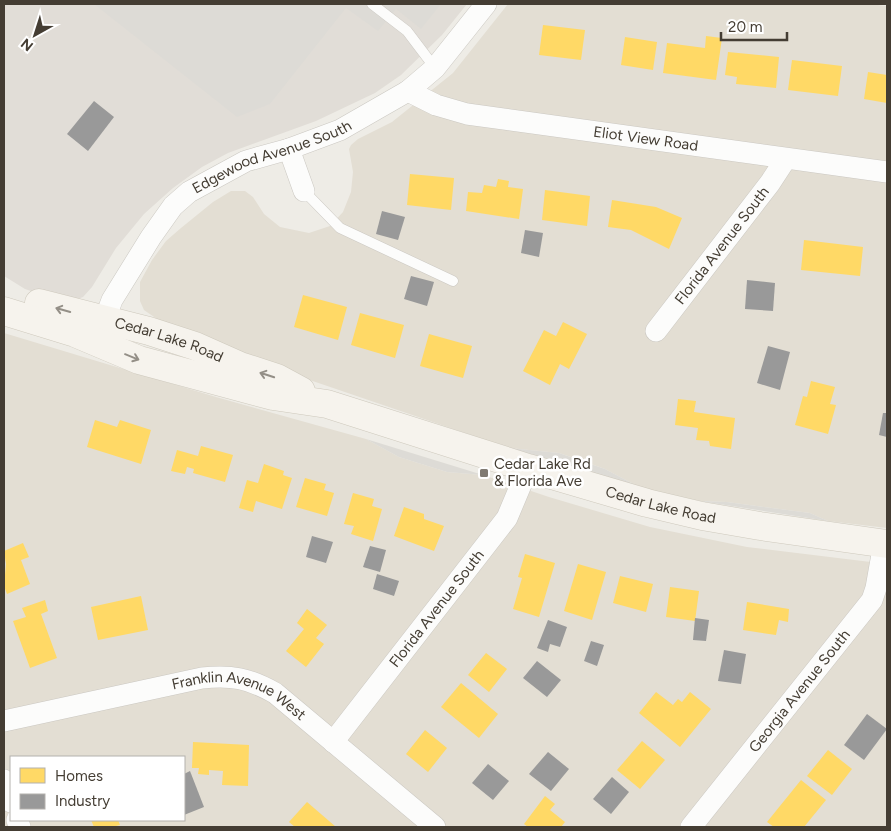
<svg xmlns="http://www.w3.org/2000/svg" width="891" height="831" font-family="Figtree,sans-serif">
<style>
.residential{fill:#e3ded3;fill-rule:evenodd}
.industrial{fill:#e1ddd7}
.parking{fill:#dddbd6}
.homes{fill:#ffd966}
.industry{fill:#999}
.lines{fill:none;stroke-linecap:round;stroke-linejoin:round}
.lane-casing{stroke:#cbc8c2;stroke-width:11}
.street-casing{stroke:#cbc8c2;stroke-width:22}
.secondary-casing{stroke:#cec9bd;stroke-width:29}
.lane{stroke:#fcfcfb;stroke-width:10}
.street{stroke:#fcfcfb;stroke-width:21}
.secondary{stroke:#f6f3ed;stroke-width:28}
.oneway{stroke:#948f87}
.poi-dot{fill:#807a72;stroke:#fff;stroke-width:2}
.labels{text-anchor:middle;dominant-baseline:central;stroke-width:5;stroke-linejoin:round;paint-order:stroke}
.street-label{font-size:15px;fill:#443d33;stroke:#fff}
.poi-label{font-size:15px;fill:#443d33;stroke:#fff;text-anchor:start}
</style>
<rect width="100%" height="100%" fill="#eeece6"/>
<!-- residential -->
<g class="residential">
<path d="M508,4H868L887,6V528L828,521L810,513L727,502L700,501L641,488L605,469L577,459L559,453L509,448L251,360L205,335L157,319L144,310L140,301V282L152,260L166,241L181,228L213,202L231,191H245L253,197L264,214L280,227L309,233L330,226L343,212L351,192L353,172L349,149L351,145L358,139L392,122L453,73Z"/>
<path d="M4,333L216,397L366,439L399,457L447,472L483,475L549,497L650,527L747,547L887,564V827H4ZM11,757H184V820H11Z"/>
</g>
<!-- industrial -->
<path class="industrial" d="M4,4H467L442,35L401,75L375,93L316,121L228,153L202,167L173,188L144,214L116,248L92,287L83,297L72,301H60L25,289L4,276Z"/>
<!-- parking -->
<g class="parking">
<path d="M94,4H441L421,29L396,9L378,31L346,8L270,104L237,117Z"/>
<path d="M366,439L483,475L447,472L399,457Z"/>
<path d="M509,448L559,453L605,469L641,488Z"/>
<path d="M700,501L727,502L810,513L828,521Z"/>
</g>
<!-- homes -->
<g class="homes">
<path d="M543,25L585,30L581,60L539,55Z"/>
<path d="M706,36L722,38L716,80L663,73L667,43L705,48Z"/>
<path d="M625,37L657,42L653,70L621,65Z"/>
<path d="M728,52L779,57L776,88L736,84L737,77L725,75Z"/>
<path d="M792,60L842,66L838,96L788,90Z"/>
<path d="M868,72L887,75V103L864,99Z"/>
<path d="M410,174L454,178L451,210L407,205Z"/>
<path d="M498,179L509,181L508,187L523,189L519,219L466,211L468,192L482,193L484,185L496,187Z"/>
<path d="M545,190L590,196L587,226L542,220Z"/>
<path d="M612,200L656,207L682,218L669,249L631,230L608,227Z"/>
<path d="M804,240L863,247L860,276L801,270Z"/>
<path d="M303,295L347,307L338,340L294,327Z"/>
<path d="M360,313L404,325L395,358L351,345Z"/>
<path d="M563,322L587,334L569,369L560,364L550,385L523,371L544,330L556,336Z"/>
<path d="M429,334L472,346L463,378L420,366Z"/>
<path d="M811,381L835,387L830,404L836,405L828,434L795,425L803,396L807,397Z"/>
<path d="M678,399L696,401L694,412L735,418L731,449L710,446L709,441L696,440L698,428L675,425Z"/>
<path d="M95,420L117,427L120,420L151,430L141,464L87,447Z"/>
<path d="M201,446L233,455L225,482L193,473L194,469L187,467L185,474L171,471L177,450L198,456Z"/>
<path d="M264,464L284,471L283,475L292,478L282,509L256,501L253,512L239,508L247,480L258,483Z"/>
<path d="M305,478L326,484L324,490L334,493L327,516L296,507Z"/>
<path d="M353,493L374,499L372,506L382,509L373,541L351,534L354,526L344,524Z"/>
<path d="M404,507L424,514V519L444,526L434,551L394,536Z"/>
<path d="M23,543L29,557L21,560L30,584L7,594L4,586L6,564L4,551Z"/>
<path d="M525,554L555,563L539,617L513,609L522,578L518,577Z"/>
<path d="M578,564L606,572L592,620L564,611Z"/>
<path d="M620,576L653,584L646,612L613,603Z"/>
<path d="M670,587L699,591L695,621L666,617Z"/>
<path d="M141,596L148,630L98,640L91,607Z"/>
<path d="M45,600L48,611L41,614L57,658L30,668L13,621L26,617L22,608Z"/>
<path d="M747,602L789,609L788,622L779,620L776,635L743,630Z"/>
<path d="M307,609L327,625L316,638L324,644L306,667L286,651L304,629L297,623Z"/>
<path d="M486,653L507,669L489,692L468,675Z"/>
<path d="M461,683L498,714L479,738L441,707Z"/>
<path d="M656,692L673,705L678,699L682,702L690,692L711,709L680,747L639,713Z"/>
<path d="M425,730L447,748L428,772L406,754Z"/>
<path d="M642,741L665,760L640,789L617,770Z"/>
<path d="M193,742L249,745L248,786L222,785L223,771L209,770V775L198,774L199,768H192Z"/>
<path d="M828,750L852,769L832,795L807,776Z"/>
<path d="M801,780L826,800L804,827H774L767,822Z"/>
<path d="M545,796L555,804L550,810L565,822L561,827H528L524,824Z"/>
<path d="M307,802L336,827H295L289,822Z"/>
<path d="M91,820H118L120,825L112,827H94Z"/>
</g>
<!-- industry -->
<g class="industry">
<path d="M94,101L114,117L88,151L67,134Z"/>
<path d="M382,211L405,217L398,240L376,234Z"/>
<path d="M525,230L543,233L539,257L521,253Z"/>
<path d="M411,276L434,282L427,306L404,299Z"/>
<path d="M747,280L775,283L773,311L745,309Z"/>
<path d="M768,346L790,352L780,390L757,383Z"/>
<path d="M883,413H887V437L879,435Z"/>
<path d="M312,536L333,542L326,563L306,557Z"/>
<path d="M370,546L386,550L380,572L363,567Z"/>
<path d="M377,574L399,581L394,596L373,589Z"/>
<path d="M695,618L709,620L706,641L693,640Z"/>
<path d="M548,620L567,627L560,647L550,644L548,652L537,648Z"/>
<path d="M591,641L604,645L597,666L584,661Z"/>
<path d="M724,650L746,654L741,684L718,681Z"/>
<path d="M537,661L561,680L547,697L523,678Z"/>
<path d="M867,714L887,729L864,760L844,745Z"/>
<path d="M548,752L569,769L551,791L529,774Z"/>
<path d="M488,764L509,781L493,800L472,783Z"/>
<path d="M190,771L204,807L184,815V774Z"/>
<path d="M612,777L629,792L611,814L593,799Z"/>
</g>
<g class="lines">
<!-- lane casing -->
<g class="lane-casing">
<g id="lane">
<path d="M372,4L407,31L435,68"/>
<path d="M304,191L340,228L453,281"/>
</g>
</g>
<!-- street casing -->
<g class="street-casing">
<g id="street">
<path id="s1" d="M408,91L436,105L467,114L887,172"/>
<path d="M289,149L304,191"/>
<path id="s2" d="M656,331L770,183L785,160"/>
<path id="s3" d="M99,335L112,300L151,237L173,206L189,192L246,161L289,149L340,130L408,91L435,68L486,4"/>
<path id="s4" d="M4,721L202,678C232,675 248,678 275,693L435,827"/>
<path id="s5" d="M333,742L507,518L528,468"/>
<path d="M4,780L11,802"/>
<path d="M17,820L20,827"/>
<path id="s6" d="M691,827L872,600L876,588L884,543"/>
</g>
</g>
<!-- secondary casing -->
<g class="secondary-casing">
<g id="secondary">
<path id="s7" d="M39,303L149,331L195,346L240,366L277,378L301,391"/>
<path id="s8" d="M4,311L75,333L139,360L273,396L327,404L528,468L647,503L702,516L760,526L887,544"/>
</g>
</g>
<!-- lane -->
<use href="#lane" class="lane"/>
<!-- street -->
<use href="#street" class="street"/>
<!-- secondary -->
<use href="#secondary" class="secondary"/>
</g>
<!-- one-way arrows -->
<defs><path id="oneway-shaft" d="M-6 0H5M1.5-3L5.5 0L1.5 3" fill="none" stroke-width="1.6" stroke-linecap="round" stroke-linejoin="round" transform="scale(1.25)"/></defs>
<g class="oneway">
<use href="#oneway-shaft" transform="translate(63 310) rotate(-164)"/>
<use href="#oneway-shaft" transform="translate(132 357) rotate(22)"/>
<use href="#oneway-shaft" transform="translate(267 375) rotate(-162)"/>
</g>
<!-- markers -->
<rect class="poi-dot" x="479" y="468" width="10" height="10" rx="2.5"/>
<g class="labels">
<!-- street labels -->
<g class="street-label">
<text stroke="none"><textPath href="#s1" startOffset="244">Eliot View Road</textPath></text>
<text stroke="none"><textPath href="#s3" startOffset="261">Edgewood Avenue South</textPath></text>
<text stroke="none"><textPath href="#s2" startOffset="108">Florida Avenue South</textPath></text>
<text stroke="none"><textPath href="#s7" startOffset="135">Cedar Lake Road</textPath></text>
<text stroke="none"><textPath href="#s8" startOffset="686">Cedar Lake Road</textPath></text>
<text stroke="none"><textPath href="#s5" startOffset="169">Florida Avenue South</textPath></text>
<text stroke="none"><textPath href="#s6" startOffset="174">Georgia Avenue South</textPath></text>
<text stroke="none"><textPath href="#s4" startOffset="244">Franklin Avenue West</textPath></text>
</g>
<!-- poi labels -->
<g class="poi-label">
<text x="494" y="464">Cedar Lake Rd<tspan x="494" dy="17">&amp; Florida Ave</tspan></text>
</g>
</g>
<!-- border -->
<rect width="891" height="831" fill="none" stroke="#443d33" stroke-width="10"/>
<!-- legend -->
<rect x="10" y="756" width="175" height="65" fill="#ffffff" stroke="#b4b1ad"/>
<rect x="20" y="768" width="25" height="15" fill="#ffd966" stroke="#b4b1ad"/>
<text x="55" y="781" font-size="15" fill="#443d33">Homes</text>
<rect x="20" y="794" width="25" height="15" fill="#999999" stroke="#b4b1ad"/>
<text x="55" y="806" font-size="15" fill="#443d33">Industry</text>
<!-- north arrow -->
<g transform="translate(35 35) rotate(219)" stroke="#ffffff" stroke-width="4" paint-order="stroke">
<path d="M0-4L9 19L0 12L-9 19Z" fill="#443d33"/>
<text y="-8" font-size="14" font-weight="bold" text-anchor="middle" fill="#443d33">N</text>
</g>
<!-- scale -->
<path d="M721 32v8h66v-8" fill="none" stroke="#443d33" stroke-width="2.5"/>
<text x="728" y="32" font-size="15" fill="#443d33" stroke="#ffffff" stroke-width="4" paint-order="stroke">20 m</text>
</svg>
